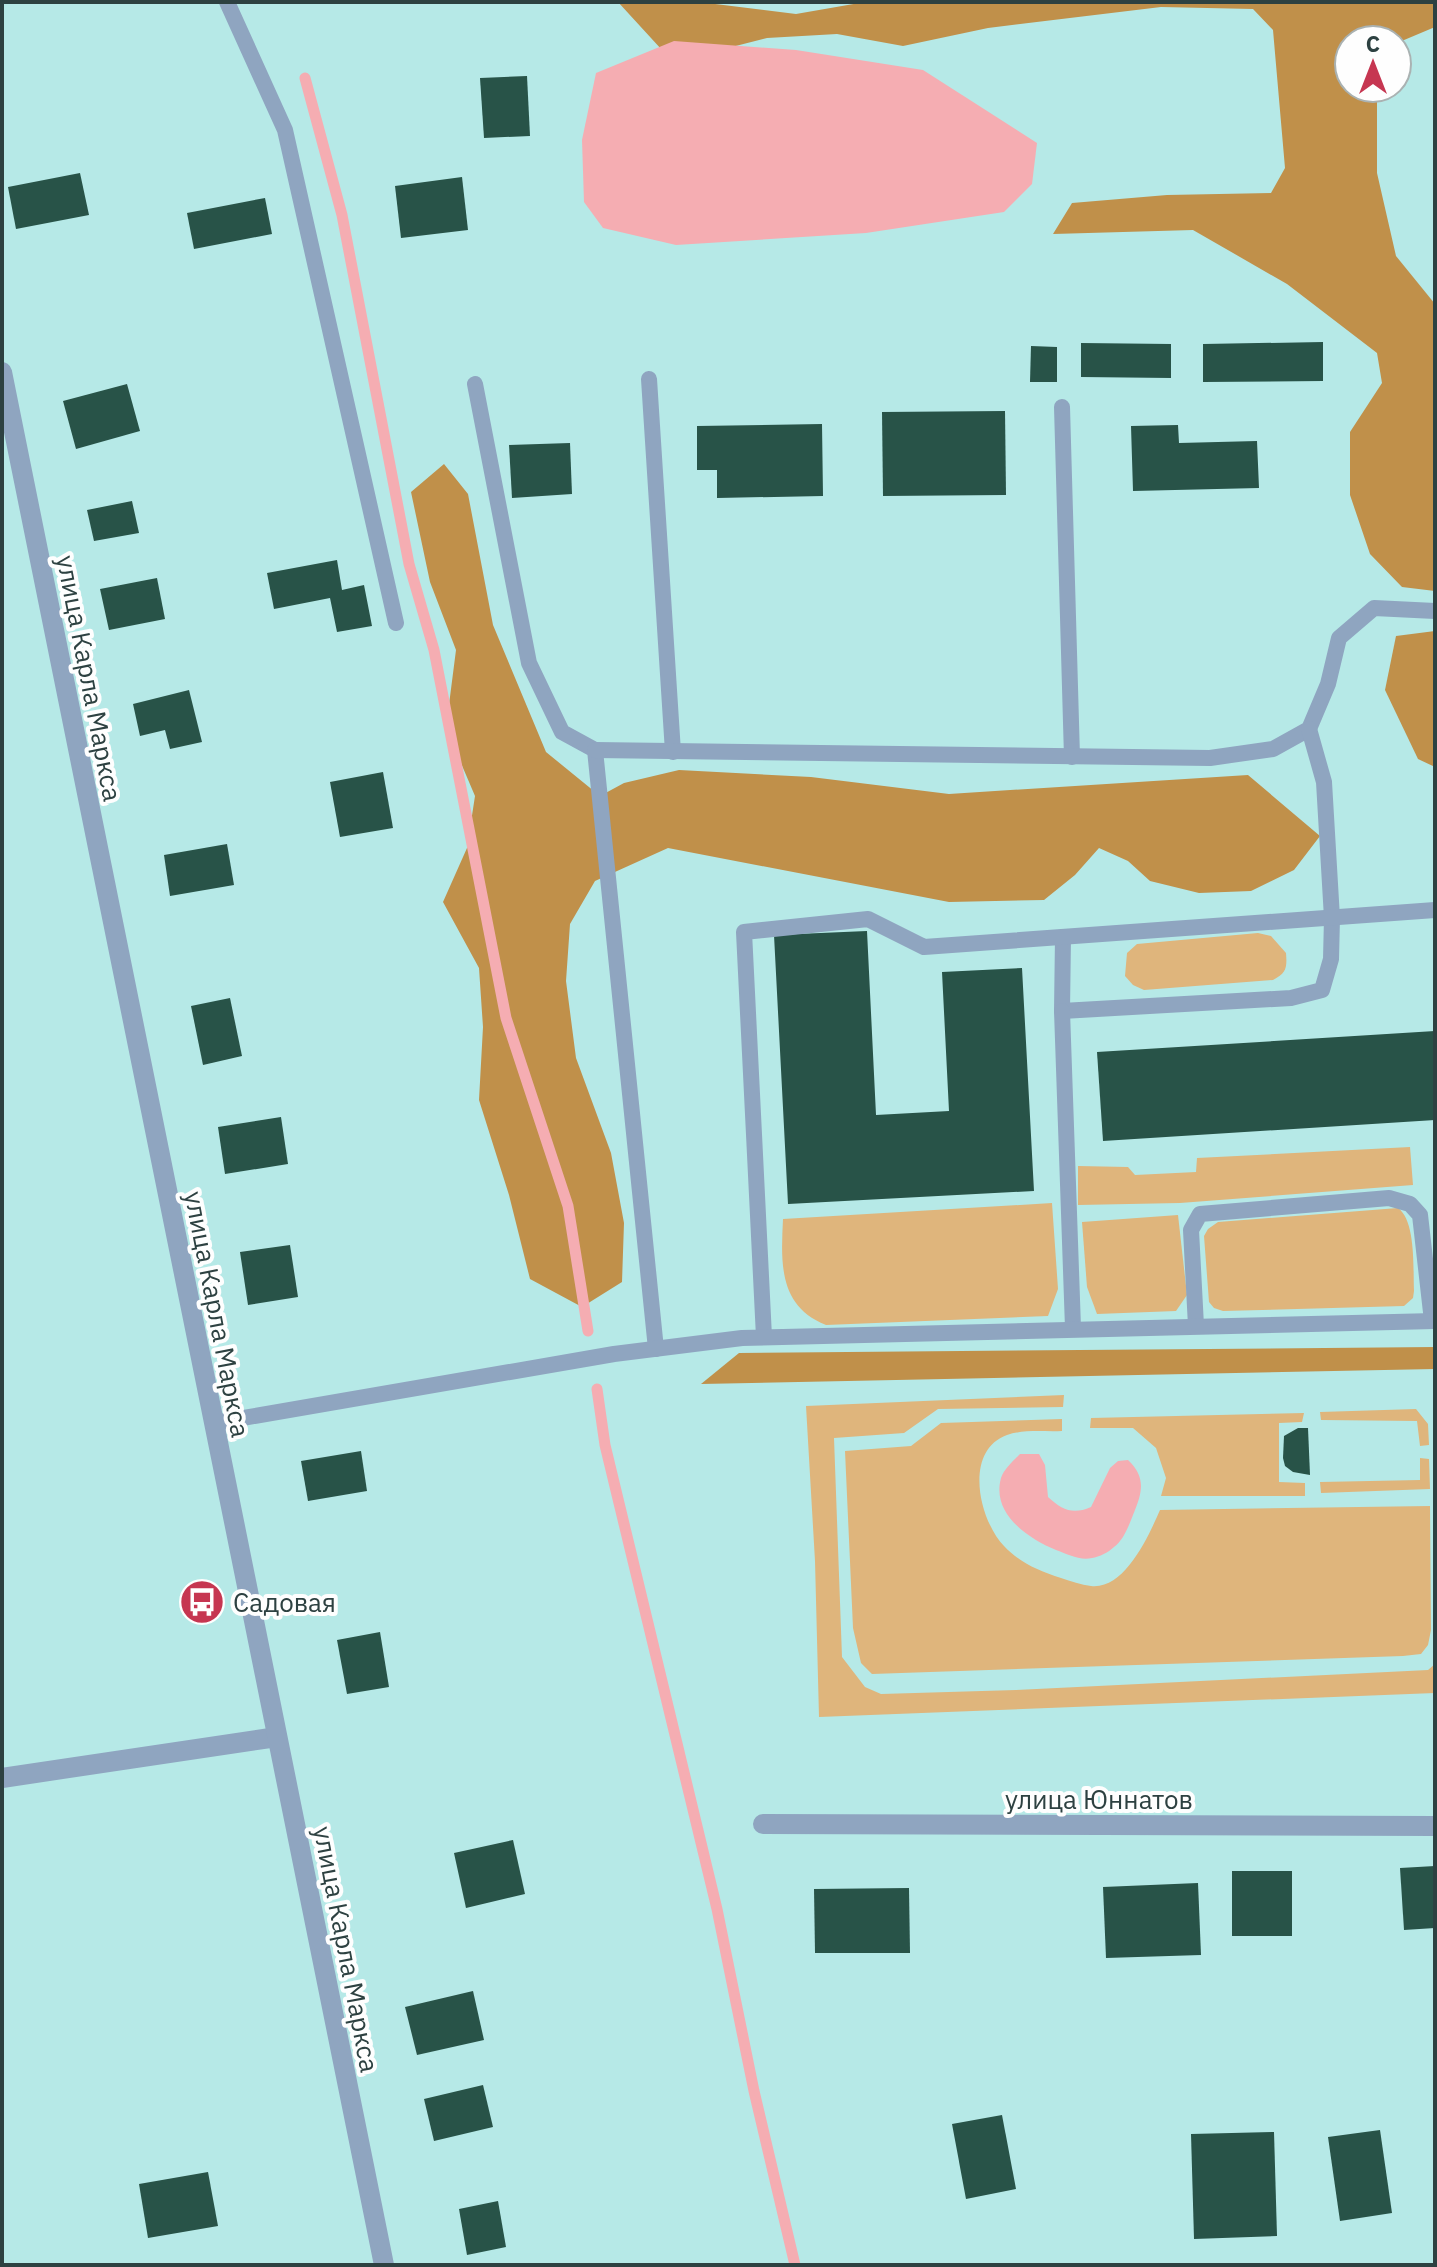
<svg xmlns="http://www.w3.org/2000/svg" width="1437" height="2267" font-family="'IBM Plex Sans',sans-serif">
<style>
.green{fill:#dfb57c}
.forest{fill:#c0904a}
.water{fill:#f5adb2}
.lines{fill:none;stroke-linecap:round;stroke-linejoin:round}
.stream{stroke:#f5adb2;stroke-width:11}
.building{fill:#285348}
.service{stroke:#8fa5c0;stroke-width:16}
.minor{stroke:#8fa5c0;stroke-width:20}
.tertiary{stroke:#8fa5c0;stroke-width:20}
.labels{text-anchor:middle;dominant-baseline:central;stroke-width:8;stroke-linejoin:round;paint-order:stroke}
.street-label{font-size:26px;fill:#2d4141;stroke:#fefefe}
.poi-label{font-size:26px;fill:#2d4141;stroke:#fefefe;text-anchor:start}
</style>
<rect width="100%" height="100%" fill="#b6e9e7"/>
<!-- green -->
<g class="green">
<path d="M1258,933L1271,936L1286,953C1287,967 1287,973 1273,980L1144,990L1133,985L1125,976L1127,953L1137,944Z"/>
<path d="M1410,1147L1413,1185L1180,1203L1078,1205V1166L1128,1167L1135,1175L1196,1172L1197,1158Z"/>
<path d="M1052,1203L1058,1289L1048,1316L826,1325C778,1306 781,1262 783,1219Z"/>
<path d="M1398,1208C1416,1221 1413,1268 1414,1291L1413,1298L1404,1306L1223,1311L1214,1308L1209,1302L1204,1236L1208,1229L1218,1222Z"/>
<path d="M1178,1215L1187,1295L1176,1311L1097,1314L1087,1287L1082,1222Z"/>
<path d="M1064,1395L1063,1407L938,1409L904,1433L834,1438L842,1657L865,1687L881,1694L1016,1690L1428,1670L1435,1664V1693L819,1717L815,1561L806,1406Z"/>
<path d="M1416,1409L1428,1424L1429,1445L1420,1446L1417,1421L1321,1420L1320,1412Z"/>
<path d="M1304,1413L1302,1422L1279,1423V1482L1305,1483V1496H1161L1166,1478L1156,1448L1133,1428H1090L1091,1418Z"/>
<path d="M1062,1419V1431C1045,1432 1024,1429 1007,1435C963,1451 979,1520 1004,1546C1020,1563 1039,1571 1061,1578C1071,1581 1081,1585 1091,1586C1125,1590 1149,1535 1160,1510L1430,1506L1431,1630L1428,1645L1421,1654L1403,1656L872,1674L861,1663L853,1628L845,1451L911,1446L941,1423Z"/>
<path d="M1420,1458L1429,1459L1430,1489L1321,1493L1320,1482L1420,1480Z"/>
</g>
<!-- forest -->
<g class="forest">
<path d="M618,2H699L796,14L865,2H1435V27L1397,43V40H1349V88H1377V173L1396,256L1435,304V591L1402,587L1370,554L1350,495V432L1382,383L1377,353L1287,284L1193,230L1053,234L1072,203L1167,195L1271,193L1285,168L1273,30L1253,9L1161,7L988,28L903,46L837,34L767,38L673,62Z"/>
<path d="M444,464L468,494L493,625L546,752L600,796L624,783L679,770L811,777L949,794L1248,775L1320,836L1294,870L1251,891L1199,893L1150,881L1128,861L1099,848L1075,875L1044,900L949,902L668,848L595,881L570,924L566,981L576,1058L611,1153L624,1223L622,1282L582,1307L530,1279L509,1195L479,1100L483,1027L479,968L443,902L467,848L475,796L446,728L456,650L430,582L411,492Z"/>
<path d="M1435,631V767L1418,759L1385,690L1396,636Z"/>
<path d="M1435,1347V1369L701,1384L739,1353Z"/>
</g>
<!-- water -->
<g class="water">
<path d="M674,41L796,50L923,70L1037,143L1032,184L1004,212L866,233L676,245L603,228L584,202L582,140L596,73Z"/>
<path d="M1020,1454H1039L1045,1465L1048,1497C1062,1510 1073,1515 1091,1507L1110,1468L1118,1461L1128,1460C1145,1476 1143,1490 1135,1510C1130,1522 1125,1539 1114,1547C1109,1552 1099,1557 1092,1558C1080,1561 1067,1554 1056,1550C1029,1539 991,1514 1001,1478C1004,1469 1013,1461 1020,1454Z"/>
</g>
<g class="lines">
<!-- stream -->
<g class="stream">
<path d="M305,78L342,215L409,564L434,650L506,1018L568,1206L588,1331"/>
<path d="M597,1389L605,1445L717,1909L754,2091L795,2265"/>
</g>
</g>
<!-- building -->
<g class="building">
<path d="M527,76L530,136L484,138L480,78Z"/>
<path d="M80,173L89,215L16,229L8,187Z"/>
<path d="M462,177L468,230L401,238L395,186Z"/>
<path d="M265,198L272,234L194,249L187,213Z"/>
<path d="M1323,342V381L1203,382V344Z"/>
<path d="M1081,343L1171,344V378L1081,377Z"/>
<path d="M1031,346L1057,347V382H1030Z"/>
<path d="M127,384L140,431L76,449L63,401Z"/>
<path d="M1005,411L1006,495L883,496L882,412Z"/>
<path d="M822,424L823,496L717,498V470H697V426Z"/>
<path d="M1178,425L1179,443L1257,441L1259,488L1133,491L1131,426Z"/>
<path d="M570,443L572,494L512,498L509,445Z"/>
<path d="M132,501L139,533L94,541L87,510Z"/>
<path d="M337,560L342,590L364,585L372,626L337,632L330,598L274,609L267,573Z"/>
<path d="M157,578L165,619L109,630L100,589Z"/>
<path d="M189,690L202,742L170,749L165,730L140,736L133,704Z"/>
<path d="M383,772L393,828L340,837L330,782Z"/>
<path d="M227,844L234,885L170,896L164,855Z"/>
<path d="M867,931L876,1115L949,1111L942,972L1022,968L1034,1191L788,1204L774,935Z"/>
<path d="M230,998L242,1056L203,1065L191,1006Z"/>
<path d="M1435,1031V1120L1103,1141L1097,1052Z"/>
<path d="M281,1117L288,1164L225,1174L218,1127Z"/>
<path d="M290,1245L298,1297L248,1305L240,1252Z"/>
<path d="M1298,1428H1308L1310,1475L1293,1472L1285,1466L1283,1458L1284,1436Z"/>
<path d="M361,1451L367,1491L308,1501L301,1461Z"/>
<path d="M380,1632L389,1687L347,1694L337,1640Z"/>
<path d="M513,1840L525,1894L466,1908L454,1853Z"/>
<path d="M1435,1866V1928L1404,1930L1400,1868Z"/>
<rect x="1232" y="1871" width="60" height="65"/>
<path d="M1198,1883L1201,1955L1106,1958L1103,1887Z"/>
<path d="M909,1888L910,1953H815L814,1889Z"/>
<path d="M473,1991L484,2040L417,2055L405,2007Z"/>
<path d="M483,2085L493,2127L434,2141L424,2099Z"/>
<path d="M1002,2115L1016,2189L966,2199L952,2124Z"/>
<path d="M1380,2130L1392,2213L1340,2221L1328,2137Z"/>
<path d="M1274,2132L1277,2236L1194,2239L1191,2134Z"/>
<path d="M208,2172L218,2226L148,2238L139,2184Z"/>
<path d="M498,2201L506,2247L467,2255L459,2209Z"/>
</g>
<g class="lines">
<!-- service -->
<g class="service">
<path d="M227,2L285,130L396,623"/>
<path d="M649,379L673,752"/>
<path d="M475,384L529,663L562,732L595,750L656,1349"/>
<path d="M1062,407L1072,757"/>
<path d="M595,750L1210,758L1273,749L1309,729L1328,684L1339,638L1374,608L1435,611"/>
<path d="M1063,937L1062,1011L1291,998L1322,990L1331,959L1332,918L1324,782L1309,729"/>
<path d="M1062,1011L1073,1328"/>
<path d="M1196,1326L1191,1230L1200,1214L1389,1198L1410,1204L1420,1215L1432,1321"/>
<path d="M764,1337L744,932L868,919L924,947L1435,910"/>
<path d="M214,1423L614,1354L742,1338L1435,1321"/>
</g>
<!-- minor -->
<g class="minor">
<path d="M2,1778L277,1737"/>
<path d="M763,1824L1435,1826"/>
</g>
<!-- tertiary -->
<path class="tertiary" d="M2,372L384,2265"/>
</g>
<!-- icons -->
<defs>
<g id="bus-disc" transform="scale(2.3)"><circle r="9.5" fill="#c63651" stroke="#fefefe"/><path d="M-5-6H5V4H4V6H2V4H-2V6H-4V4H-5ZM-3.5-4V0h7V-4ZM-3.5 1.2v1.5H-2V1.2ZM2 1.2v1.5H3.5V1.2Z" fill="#fff"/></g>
</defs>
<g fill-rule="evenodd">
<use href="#bus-disc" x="202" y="1602"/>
</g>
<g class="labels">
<!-- street labels -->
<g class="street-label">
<text transform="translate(90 678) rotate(79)">улица Карла Маркса</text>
<text transform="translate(218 1314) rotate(79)">улица Карла Маркса</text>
<text x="1099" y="1799">улица Юннатов</text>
<text transform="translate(347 1949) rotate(79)">улица Карла Маркса</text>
</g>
<!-- poi labels -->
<g class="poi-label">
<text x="233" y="1602">Садовая</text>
</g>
</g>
<!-- border -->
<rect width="1437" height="2267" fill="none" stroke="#2d4141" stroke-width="8"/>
<!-- north arrow -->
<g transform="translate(1373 64)"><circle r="38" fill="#fefefe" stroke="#aab2b2" stroke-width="2"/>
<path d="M0-6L14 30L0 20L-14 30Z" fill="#c63651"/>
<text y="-12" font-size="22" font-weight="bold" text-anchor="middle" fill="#2d4141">С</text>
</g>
</svg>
